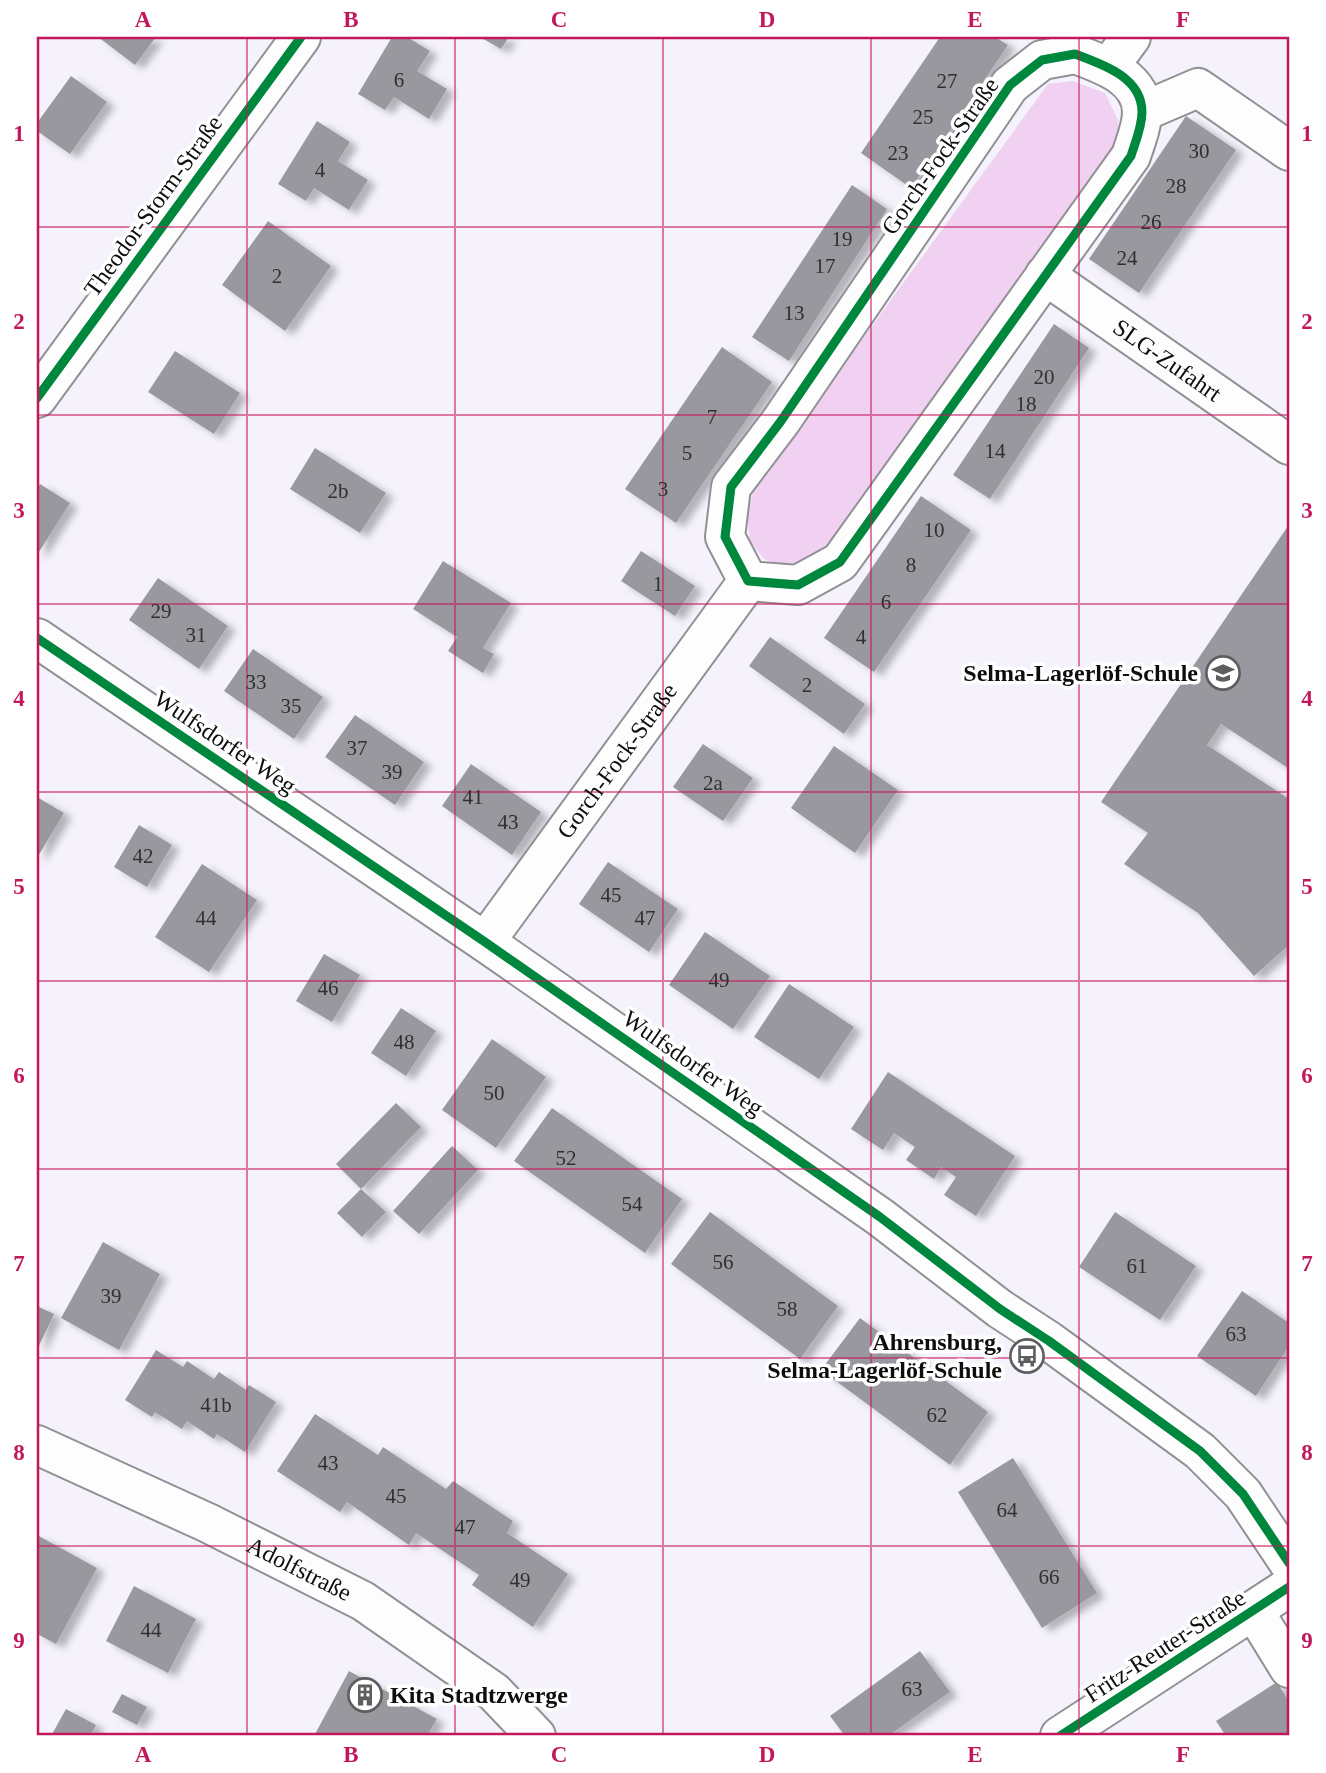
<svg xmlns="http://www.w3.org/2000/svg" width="1326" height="1773" font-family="'Times New Roman',serif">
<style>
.green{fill:#f0d1f1}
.building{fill:#99989e;filter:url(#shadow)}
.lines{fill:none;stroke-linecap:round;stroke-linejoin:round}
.minor-casing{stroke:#919094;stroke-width:42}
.minor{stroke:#fefdfe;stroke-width:38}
.cycleway-casing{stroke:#fff;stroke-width:13}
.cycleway{stroke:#00873e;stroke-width:9}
.grid{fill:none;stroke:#c2185b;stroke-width:2;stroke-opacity:0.55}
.labels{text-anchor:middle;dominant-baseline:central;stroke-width:7;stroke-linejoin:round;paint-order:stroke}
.number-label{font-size:21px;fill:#303031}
.street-label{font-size:24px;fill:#0d0d0d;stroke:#fff}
.poi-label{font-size:24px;font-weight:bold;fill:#0d0d0d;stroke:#fff;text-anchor:end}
.neatline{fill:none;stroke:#c2185b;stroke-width:2.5}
.grid-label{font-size:23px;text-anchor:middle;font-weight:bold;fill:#c2185b}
</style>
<defs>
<filter id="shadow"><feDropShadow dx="8" dy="4.5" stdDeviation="3.5" flood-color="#0004"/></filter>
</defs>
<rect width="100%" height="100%" fill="#f5f2fb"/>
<!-- green -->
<path class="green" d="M1073,81L1105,93L1118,120V141L844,531L819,558L786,567L764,559L750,541L747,517L754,488L1048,84Z"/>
<!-- building -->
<g class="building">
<path d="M98,37H156L135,65Z"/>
<path d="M392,37H407L430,51L417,71L447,89L429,119L394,97L385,110L358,94Z"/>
<path d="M480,37H509L501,49Z"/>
<path d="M940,37H995L1008,45L911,188L861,153Z"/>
<path d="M71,76L107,102L70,154L37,131V123Z"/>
<path d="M1186,116L1236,150L1139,293L1089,259Z"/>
<path d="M317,121L350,142L338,161L368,180L349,210L314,188L306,201L278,184Z"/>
<path d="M852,185L887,209L789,361L752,337Z"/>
<path d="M268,221L331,266L285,331L222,285Z"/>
<path d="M1054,324L1089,348L990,499L953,475Z"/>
<path d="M722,347L772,382L676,523L625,489Z"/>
<path d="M175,351L240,393L214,434L148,392Z"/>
<path d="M315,448L386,493L360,533L290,489Z"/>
<path d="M40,484L70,503L37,555V489Z"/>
<path d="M921,496L971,530L874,672L824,638Z"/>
<path d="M1288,526L1289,766L1288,768L1221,724L1207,745L1289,799V945L1254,976L1198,913L1124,864L1148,833L1101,802Z"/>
<path d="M641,551L695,586L675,616L621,581Z"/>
<path d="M443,561L511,603L483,648L494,654L483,673L448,651L457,637L413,609Z"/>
<path d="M158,578L228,626L199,669L129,620Z"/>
<path d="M770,637L865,704L844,734L749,666Z"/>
<path d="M253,649L323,697L294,739L224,691Z"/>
<path d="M355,715L424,762L395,805L325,757Z"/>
<path d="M703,744L753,778L723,821L673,787Z"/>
<path d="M834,746L898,790L855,853L791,808Z"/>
<path d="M471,764L541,812L512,855L442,806Z"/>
<path d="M37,797L64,813L37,858Z"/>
<path d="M139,825L172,845L147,887L114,867Z"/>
<path d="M608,862L678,909L649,952L579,904Z"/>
<path d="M202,864L257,900L209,972L155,937Z"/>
<path d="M705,932L770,976L733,1029L669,985Z"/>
<path d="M324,954L360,975L332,1022L296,1001Z"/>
<path d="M789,984L854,1027L819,1079L754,1037Z"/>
<path d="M401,1008L436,1031L406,1076L371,1053Z"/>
<path d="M492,1039L546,1077L496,1148L442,1110Z"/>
<path d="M888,1072L1015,1156L976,1216L944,1195L956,1177L941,1167L934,1179L906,1160L915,1147L894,1133L883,1150L851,1129Z"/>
<path d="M396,1103L421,1127L361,1189L336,1164Z"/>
<path d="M552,1108L682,1199L645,1253L514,1161Z"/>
<path d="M452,1146L478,1170L419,1234L393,1211Z"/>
<path d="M361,1189L386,1212L362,1237L337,1213Z"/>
<path d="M710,1212L838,1306L800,1359L671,1264Z"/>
<path d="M1115,1212L1196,1266L1160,1320L1079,1267Z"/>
<path d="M103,1242L160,1274L119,1350L61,1318Z"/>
<path d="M1242,1291L1289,1323V1346L1256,1396L1197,1356Z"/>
<path d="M37,1306L54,1314L37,1350Z"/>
<path d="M860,1318L988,1412L950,1465L821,1370Z"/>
<path d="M156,1350L183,1367L187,1361L214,1379L219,1372L246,1390L249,1385L276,1402L245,1452L217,1434L214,1439L187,1421L182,1429L155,1412L152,1417L125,1400Z"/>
<path d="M315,1414L378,1455L383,1447L446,1489L453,1481L513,1521L507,1533L568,1574L533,1627L472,1585L479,1575L416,1533L409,1545L347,1502L340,1512L277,1471Z"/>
<path d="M1013,1458L1097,1593L1042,1628L958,1492Z"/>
<path d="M37,1535L97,1568L56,1644L37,1634Z"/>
<path d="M134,1586L196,1619L168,1673L106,1641Z"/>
<path d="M920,1651L950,1692L888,1736H845L830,1716Z"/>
<path d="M349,1671L437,1719L427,1736H314Z"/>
<path d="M1277,1682L1289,1702V1734L1286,1736H1226L1216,1721Z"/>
<path d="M122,1694L147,1707L137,1725L112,1712Z"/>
<path d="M66,1709L96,1725L90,1736H51Z"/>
</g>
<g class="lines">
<!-- minor casing -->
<g class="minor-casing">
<g id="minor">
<path d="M1075,54C1102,64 1142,77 1142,112C1142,127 1135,143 1131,156L840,562L798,585L748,581L725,537L731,487L781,421L1010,85L1042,60Z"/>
<path d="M1109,67L1131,37"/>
<path d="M1142,112L1198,88L1289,151"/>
<path id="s1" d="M1045,275L1289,445"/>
<path d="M37,398L301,37"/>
<path d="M37,638L485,942L880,1217L1000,1309L1049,1341L1200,1451L1243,1494L1289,1563"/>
<path id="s2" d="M485,942L748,581"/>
<path id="s3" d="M37,1445L208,1523L363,1601L494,1692L536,1736"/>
<path d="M1254,1611L1289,1668"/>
<path d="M1060,1736L1289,1587"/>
</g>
</g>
<!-- minor -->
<use href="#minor" class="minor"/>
<!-- cycleway casing -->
<g class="cycleway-casing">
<g id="cycleway">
<path d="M1075,54C1102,64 1142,77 1142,112C1142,127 1135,143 1131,156L840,562L798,585L748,581L725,537L731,487L781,421L1010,85L1042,60Z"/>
<path d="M37,398L301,37"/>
<path d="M37,638L485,942L880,1217L1000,1309L1049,1341L1200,1451L1243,1494L1289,1563"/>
<path d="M1060,1736L1289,1587"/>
</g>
</g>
<!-- cycleway -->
<use href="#cycleway" class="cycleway"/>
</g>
<!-- grid -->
<path class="grid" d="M247,37V1736M455,37V1736M663,37V1736M871,37V1736M1079,37V1736M37,227H1289M37,415H1289M37,604H1289M37,792H1289M37,981H1289M37,1169H1289M37,1358H1289M37,1546H1289"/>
<!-- icons -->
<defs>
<g id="school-ring" transform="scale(1.75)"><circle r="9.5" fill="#fff" stroke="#5e5d60" stroke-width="1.5"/><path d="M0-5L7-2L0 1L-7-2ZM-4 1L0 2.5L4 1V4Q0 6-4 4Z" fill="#5e5d60"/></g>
<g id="bus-ring" transform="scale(1.75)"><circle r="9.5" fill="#fff" stroke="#5e5d60" stroke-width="1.5"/><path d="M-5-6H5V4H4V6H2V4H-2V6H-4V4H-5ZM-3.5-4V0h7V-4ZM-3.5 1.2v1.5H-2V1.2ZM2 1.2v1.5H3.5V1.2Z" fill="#5e5d60"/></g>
<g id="building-ring" transform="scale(1.75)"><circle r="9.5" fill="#fff" stroke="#5e5d60" stroke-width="1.5"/><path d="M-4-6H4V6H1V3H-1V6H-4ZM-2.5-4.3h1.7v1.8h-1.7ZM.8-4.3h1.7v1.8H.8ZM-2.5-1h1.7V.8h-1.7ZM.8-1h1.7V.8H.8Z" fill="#5e5d60"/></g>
</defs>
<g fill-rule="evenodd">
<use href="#school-ring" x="1223" y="673"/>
<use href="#bus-ring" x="1027" y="1356"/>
<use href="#building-ring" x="365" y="1695"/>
</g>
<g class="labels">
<!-- number labels -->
<g class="number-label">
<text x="399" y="80">6</text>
<text x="947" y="81">27</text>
<text x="923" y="117">25</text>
<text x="1199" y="151">30</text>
<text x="898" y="153">23</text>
<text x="320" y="170">4</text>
<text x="1176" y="186">28</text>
<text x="1151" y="222">26</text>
<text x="842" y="239">19</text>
<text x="1127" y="258">24</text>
<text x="825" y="266">17</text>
<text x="277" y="276">2</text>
<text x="794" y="313">13</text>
<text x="1044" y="377">20</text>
<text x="1026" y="404">18</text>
<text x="712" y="417">7</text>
<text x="995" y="451">14</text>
<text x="687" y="453">5</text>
<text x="663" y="489">3</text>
<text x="338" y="491">2b</text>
<text x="934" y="530">10</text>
<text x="911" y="565">8</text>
<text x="658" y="584">1</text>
<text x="886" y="602">6</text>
<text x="161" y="611">29</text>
<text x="196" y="635">31</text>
<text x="861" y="637">4</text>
<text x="256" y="682">33</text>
<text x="807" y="685">2</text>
<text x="291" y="706">35</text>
<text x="357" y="748">37</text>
<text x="392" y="772">39</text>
<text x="713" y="783">2a</text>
<text x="473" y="797">41</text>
<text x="508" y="822">43</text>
<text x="143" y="856">42</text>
<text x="611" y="895">45</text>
<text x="206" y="918">44</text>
<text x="645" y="918">47</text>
<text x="719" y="980">49</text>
<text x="328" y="988">46</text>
<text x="404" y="1042">48</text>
<text x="494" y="1093">50</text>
<text x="566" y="1158">52</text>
<text x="632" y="1204">54</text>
<text x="723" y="1262">56</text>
<text x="1137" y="1266">61</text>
<text x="111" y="1296">39</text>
<text x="787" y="1309">58</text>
<text x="1236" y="1334">63</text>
<text x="216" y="1405">41b</text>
<text x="937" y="1415">62</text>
<text x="328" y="1463">43</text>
<text x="396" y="1496">45</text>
<text x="1007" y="1510">64</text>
<text x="465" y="1527">47</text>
<text x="1049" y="1577">66</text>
<text x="520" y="1580">49</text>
<text x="151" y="1630">44</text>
<text x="912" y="1689">63</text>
</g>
<!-- street labels -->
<g class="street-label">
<text transform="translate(940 156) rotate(-55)">Gorch-Fock-Straße</text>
<text transform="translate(153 206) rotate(-54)">Theodor-Storm-Straße</text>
<text stroke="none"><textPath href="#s1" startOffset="149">SLG-Zufahrt</textPath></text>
<text transform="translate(225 742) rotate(34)">Wulfsdorfer Weg</text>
<text stroke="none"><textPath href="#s2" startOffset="224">Gorch-Fock-Straße</textPath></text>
<text transform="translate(693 1063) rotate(35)">Wulfsdorfer Weg</text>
<text stroke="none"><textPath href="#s3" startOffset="290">Adolfstraße</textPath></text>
<text transform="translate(1165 1646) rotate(-33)">Fritz-Reuter-Straße</text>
</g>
<!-- poi labels -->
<g class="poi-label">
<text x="1198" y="673">Selma-Lagerlöf-Schule</text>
<text x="1002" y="1342">Ahrensburg,<tspan x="1002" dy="28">Selma-Lagerlöf-Schule</tspan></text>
<text x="390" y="1695" text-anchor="start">Kita Stadtzwerge</text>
</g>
</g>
<!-- border -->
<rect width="1326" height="1773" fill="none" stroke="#ffffff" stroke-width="77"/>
<rect x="38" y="38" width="1250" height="1696" class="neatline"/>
<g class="grid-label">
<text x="143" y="27">A</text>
<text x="351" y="27">B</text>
<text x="559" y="27">C</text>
<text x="767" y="27">D</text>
<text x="975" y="27">E</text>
<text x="1183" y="27">F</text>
<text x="19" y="141">1</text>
<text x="1307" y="141">1</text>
<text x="19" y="329">2</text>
<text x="1307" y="329">2</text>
<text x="19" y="518">3</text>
<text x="1307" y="518">3</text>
<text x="19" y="706">4</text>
<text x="1307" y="706">4</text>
<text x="19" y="894">5</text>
<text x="1307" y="894">5</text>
<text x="19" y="1083">6</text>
<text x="1307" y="1083">6</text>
<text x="19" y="1271">7</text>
<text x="1307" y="1271">7</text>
<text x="19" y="1460">8</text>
<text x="1307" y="1460">8</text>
<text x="19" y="1648">9</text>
<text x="1307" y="1648">9</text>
<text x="143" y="1762">A</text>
<text x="351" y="1762">B</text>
<text x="559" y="1762">C</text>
<text x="767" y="1762">D</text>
<text x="975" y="1762">E</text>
<text x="1183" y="1762">F</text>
</g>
</svg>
